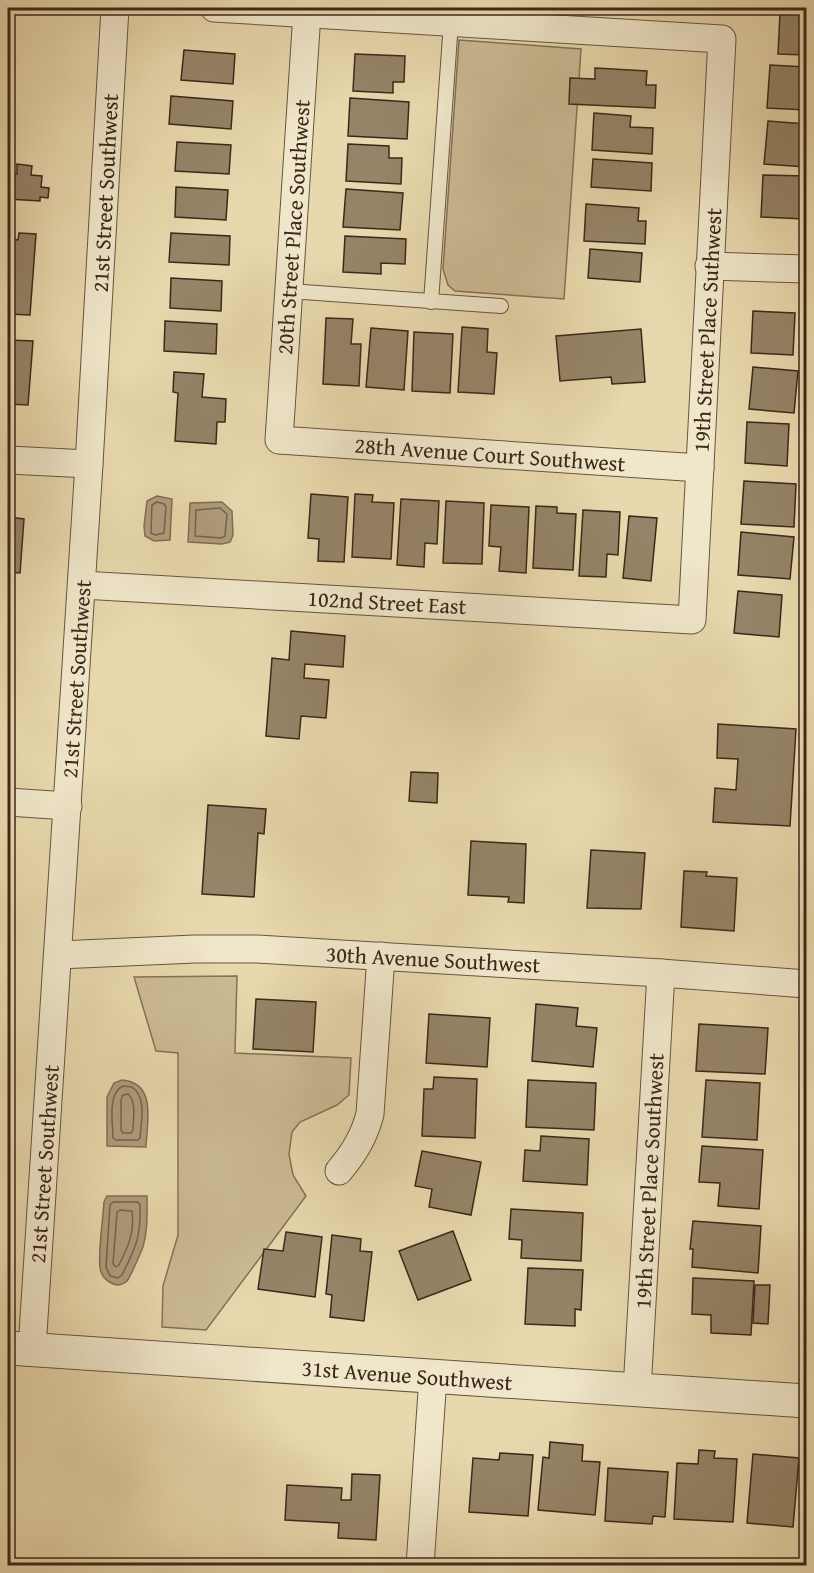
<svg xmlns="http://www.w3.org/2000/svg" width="814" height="1573" font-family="'Gentium Book Plus',serif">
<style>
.green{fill:#cbba94;stroke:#847158;stroke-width:1.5}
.water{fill:#ae9c7b;stroke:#806e55;stroke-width:1.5}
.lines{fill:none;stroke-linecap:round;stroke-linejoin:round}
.shore{stroke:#75624b;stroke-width:1.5}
.building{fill:#958467;stroke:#3c281b;stroke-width:1.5}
.service-casing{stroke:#675440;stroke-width:16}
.minor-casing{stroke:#675440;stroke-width:29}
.tertiary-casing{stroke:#675440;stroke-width:35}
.service{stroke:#f0e6ca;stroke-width:14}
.minor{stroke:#f0e6ca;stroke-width:27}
.tertiary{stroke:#f0e6ca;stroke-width:33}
.labels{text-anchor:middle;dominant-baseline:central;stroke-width:5;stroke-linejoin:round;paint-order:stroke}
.street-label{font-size:22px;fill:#3c281b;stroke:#f0e6ca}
</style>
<rect width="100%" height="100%" fill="#e8d8ad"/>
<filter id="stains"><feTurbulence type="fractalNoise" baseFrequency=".00333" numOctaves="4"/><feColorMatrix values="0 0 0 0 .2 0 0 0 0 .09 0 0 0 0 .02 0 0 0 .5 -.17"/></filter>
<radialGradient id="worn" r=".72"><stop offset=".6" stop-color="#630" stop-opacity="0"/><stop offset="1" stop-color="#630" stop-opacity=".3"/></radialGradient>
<!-- green -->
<g class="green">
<path d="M459,40L581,49L564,299L455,291L448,285L443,269Z"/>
<path d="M237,976L235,1053L351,1058L349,1095L337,1105L300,1122L292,1132L289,1154L293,1175L306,1196L206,1330L162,1327L163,1286L178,1235V1053L156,1051L134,977Z"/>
</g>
<!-- water -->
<g class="water">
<path d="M157,496L172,499L170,540L154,541L145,536L144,526L147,501Z"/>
<path d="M222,502L232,511L233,535L230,542L222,544L188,542L190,503Z"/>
<path d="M122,1080C157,1083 147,1121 146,1147L107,1146V1097L114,1083Z"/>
<path d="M107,1196H147C147,1213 148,1230 143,1247C140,1254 131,1276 127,1281C116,1291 101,1279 100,1267C98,1251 103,1220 104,1202Z"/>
</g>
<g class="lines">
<!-- shore -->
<g class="shore">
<path d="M157,502L164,504L166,507L164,533L155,535L151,533L152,505Z"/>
<path d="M220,508L227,514L225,536L221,538L195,536L196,510Z"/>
<path d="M123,1086L132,1087C147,1097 141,1123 140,1138L138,1140H116L113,1138C113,1124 107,1093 123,1086Z"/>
<path d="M128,1094C137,1102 133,1119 133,1130L131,1133H123L121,1130V1099L123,1095Z"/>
<path d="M113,1202H138L140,1205C141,1237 136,1247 122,1275L118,1278L110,1276L106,1267L110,1205Z"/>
<path d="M120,1210L132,1211C135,1232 128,1247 119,1265L116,1267L113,1264L117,1212Z"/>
</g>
</g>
<!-- building -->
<g class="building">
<path d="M780,13L806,15V55L778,54Z"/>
<path d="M184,50L235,54L233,84L181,80Z"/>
<path d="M355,54L405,56L404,82H393V93L353,91Z"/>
<path d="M770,65L806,67V110L767,108Z"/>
<path d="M595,68L647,71L646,85H656L655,108L569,104L570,78L595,79Z"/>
<path d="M171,96L233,101L231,129L169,124Z"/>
<path d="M350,98L409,102L407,139L348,136Z"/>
<path d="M594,113L631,116L630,127L653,128L652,154L592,150Z"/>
<path d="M768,121L806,124V167L764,164Z"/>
<path d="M177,142L231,145L229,174L175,171Z"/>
<path d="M348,144L389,146V158H402L401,184L346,181Z"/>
<path d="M593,159L652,163L651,191L591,187Z"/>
<path d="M17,164L32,166L31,175L42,176L41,187L49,188L48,198L40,197V201L8,199V173L17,174Z"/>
<path d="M763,175L806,176L804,219L761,217Z"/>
<path d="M176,187L228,190L226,220L175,217Z"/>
<path d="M346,189L403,193L400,230L343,227Z"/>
<path d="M586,204L639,208L638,221H646L645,244L584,241Z"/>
<path d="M19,233L36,234L30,315L8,314V239L18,240Z"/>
<path d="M171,233L230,236L229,265L169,262Z"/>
<path d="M345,236L406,239L405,264L381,263V274L343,272Z"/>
<path d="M590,249L642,253L640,282L588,278Z"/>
<path d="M171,278L222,281L221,311L170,308Z"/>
<path d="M753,311L795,313L793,355L751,353Z"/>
<path d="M326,318L353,319L351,344H361L359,386L323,384Z"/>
<path d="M165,321L217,324L216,354L164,351Z"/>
<path d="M462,327L488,329L487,352L497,353L494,394L458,392Z"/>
<path d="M371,328L408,331L404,390L366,387Z"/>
<path d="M641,329L645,382L612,384L611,377L560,381L556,336Z"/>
<path d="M414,332L453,334L450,393L412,391Z"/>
<path d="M8,340L33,341L28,405L8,404Z"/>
<path d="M753,367L798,371L794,413L749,409Z"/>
<path d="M174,372L204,374L202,397L226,399L225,422H217L216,444L175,441L178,393L173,392Z"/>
<path d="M747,422L789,424L787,466L745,463Z"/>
<path d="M744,481L796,484L794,527L741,524Z"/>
<path d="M311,494L348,497L344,562L318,561L319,539L308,538Z"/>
<path d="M355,494L373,495L372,502L394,503L391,559L352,557Z"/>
<path d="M401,499L439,501L437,544L425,543L424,567L397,565Z"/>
<path d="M446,501L484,503L482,564L443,563Z"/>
<path d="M491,505L529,507L526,573L499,571L501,547L489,546Z"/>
<path d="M536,506L557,507V513L576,514L573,570L533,568Z"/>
<path d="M583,510L620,512L618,555L607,554L606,577L579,576Z"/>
<path d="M629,516L657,518L651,581L623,578Z"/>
<path d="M8,517L24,519L20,573L8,572Z"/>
<path d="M741,532L794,537L790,579L738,575Z"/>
<path d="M738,591L782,595L779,637L734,633Z"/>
<path d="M291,631L345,636L343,667L305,664L304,678L329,680L326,718L301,716L299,739L266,736L272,658L289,660Z"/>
<path d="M718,724L796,729L790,826L713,822L715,788L736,790L738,759L717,758Z"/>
<path d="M411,772L438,773L437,803L409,801Z"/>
<path d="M208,805L266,809L264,834L258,833L254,897L202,894Z"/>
<path d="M471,841L526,844L524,903L508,902L509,897L468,895Z"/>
<path d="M591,850L645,853L641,909L587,908Z"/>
<path d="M684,871L707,872L706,876L737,878L734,931L681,927Z"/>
<path d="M256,999L316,1002L313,1052L253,1049Z"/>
<path d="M536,1004L578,1008L576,1026L597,1028L593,1067L532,1061Z"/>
<path d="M429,1014L490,1018L487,1067L426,1063Z"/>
<path d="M699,1024L768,1028L765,1074L696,1071Z"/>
<path d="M434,1077L477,1079L475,1138L422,1136L424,1089H433Z"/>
<path d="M528,1080L596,1083L594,1130L526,1127Z"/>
<path d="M706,1080L760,1083L757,1140L702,1137Z"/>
<path d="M541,1136L589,1139L587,1185L523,1181L525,1150L540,1151Z"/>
<path d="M702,1146L763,1150L759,1209L718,1206L720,1183L699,1182Z"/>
<path d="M422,1151L481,1162L471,1215L429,1207L432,1189L415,1186Z"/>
<path d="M511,1209L583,1213L581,1261L521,1258L522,1240L509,1239Z"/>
<path d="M693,1221L761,1226L758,1273L692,1267L693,1249H690Z"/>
<path d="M453,1231L471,1280L418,1300L399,1251Z"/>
<path d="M286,1232L322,1237L315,1297L258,1289L264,1249L283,1251Z"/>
<path d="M332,1235L361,1239L360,1251L372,1252L364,1321L330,1317L332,1295L326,1294Z"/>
<path d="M528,1268L583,1270L581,1310L575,1309V1326L525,1324Z"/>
<path d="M693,1278L754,1281L751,1335L711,1333V1315L692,1314Z"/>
<path d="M755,1285H770L768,1324L753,1323Z"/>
<path d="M550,1442L583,1445L582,1461L600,1462L595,1515L538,1510L543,1457L549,1458Z"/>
<path d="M699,1450L715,1451L714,1458L737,1459L733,1522L674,1519L677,1463L698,1464Z"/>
<path d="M500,1453L533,1455L528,1516L469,1512L473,1458L499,1460Z"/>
<path d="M753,1454L799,1458L793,1527L747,1523Z"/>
<path d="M608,1468L668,1472L665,1517L653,1516L652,1524L605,1521Z"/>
<path d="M352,1474L380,1475L376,1540L338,1538L339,1523L285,1520L287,1485L342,1488L341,1500H351Z"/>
</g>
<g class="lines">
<!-- service casing -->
<g class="service-casing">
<g id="service">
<path d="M289,291L501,306"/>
<path d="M431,302L451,22"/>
</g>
</g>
<!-- minor casing -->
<g class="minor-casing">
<g id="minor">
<path d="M307,13L279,440L700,468"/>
<path d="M709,266L806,269"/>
<path d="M8,460L89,464"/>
<path d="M82,585L692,620L722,39L214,8"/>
<path d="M8,802L68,806"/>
<path d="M58,955L195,949H257L661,973L806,984"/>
<path d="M339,1171C354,1153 364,1137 370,1114L381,956"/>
<path d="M32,1349L89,464L115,8"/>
<path d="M637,1390L661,973"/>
<path d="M420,1566L433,1377"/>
</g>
</g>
<!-- tertiary casing -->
<g class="tertiary-casing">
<path id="tertiary" d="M8,1348L806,1401"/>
</g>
<!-- service -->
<use href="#service" class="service"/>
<!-- minor -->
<use href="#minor" class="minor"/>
<!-- tertiary -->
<use href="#tertiary" class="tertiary"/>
</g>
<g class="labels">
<!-- street labels -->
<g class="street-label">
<text transform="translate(105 193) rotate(-87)">21st Street Southwest</text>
<text transform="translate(293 227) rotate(-86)">20th Street Place Southwest</text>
<text transform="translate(707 330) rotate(-87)">19th Street Place Suthwest</text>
<text transform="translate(490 454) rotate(4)">28th Avenue Court Southwest</text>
<text transform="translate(387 602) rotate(3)">102nd Street East</text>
<text transform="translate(76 679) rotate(-86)">21st Street Southwest</text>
<text transform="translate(433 959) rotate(3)">30th Avenue Southwest</text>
<text transform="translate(44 1164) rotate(-86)">21st Street Southwest</text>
<text transform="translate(649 1181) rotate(-87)">19th Street Place Southwest</text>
<text transform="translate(407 1375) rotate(4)">31st Avenue Southwest</text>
</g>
</g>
<!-- margin -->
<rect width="814" height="1573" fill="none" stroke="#e8d8ad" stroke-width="30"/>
<rect x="9" y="9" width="796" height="1555" fill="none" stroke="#3c281b" stroke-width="3"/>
<rect x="15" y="15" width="784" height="1543" fill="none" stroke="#3c281b" stroke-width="1.5"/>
<rect width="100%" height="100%" filter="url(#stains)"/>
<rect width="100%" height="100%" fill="url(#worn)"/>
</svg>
